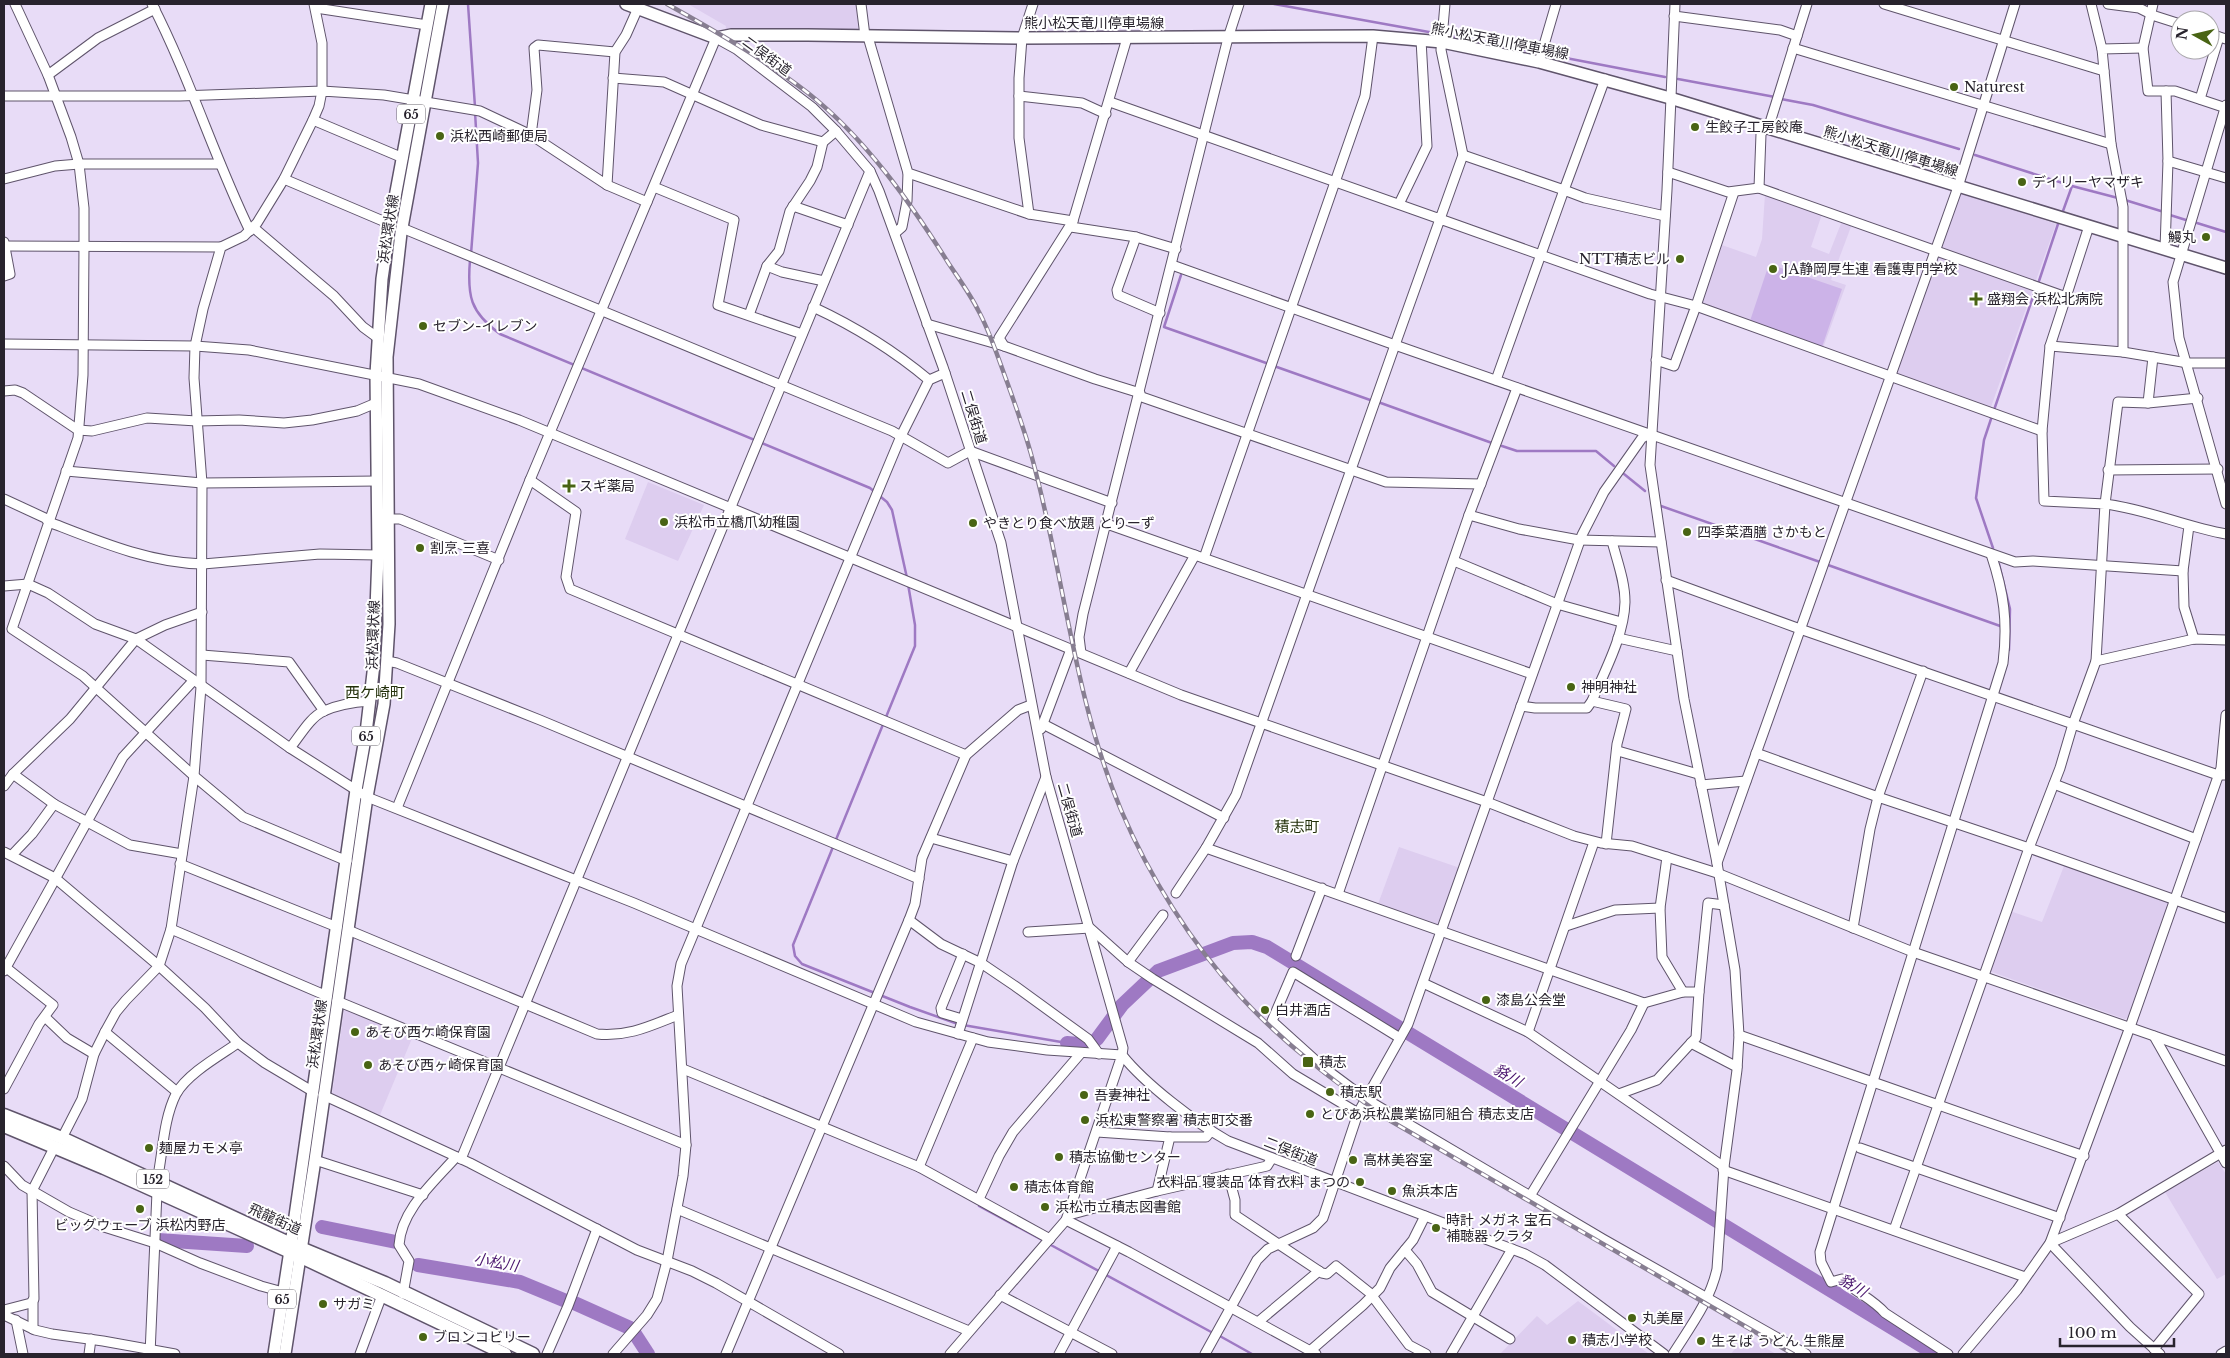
<svg xmlns="http://www.w3.org/2000/svg" width="2230" height="1358" font-family="'Libre Baskerville','Noto Sans JP',serif">
<style>
.built{fill:#ddcdef}
.green{fill:#ccb3e8}
.lines{fill:none;stroke-linecap:round;stroke-linejoin:round}
.stream{stroke:#9e79c3;stroke-width:2.5}
.river{stroke:#9e79c3;stroke-width:14}
.minor-casing{stroke:#5f546b;stroke-width:11}
.major-casing{stroke:#5f546b;stroke-width:14}
.highway-casing{stroke:#5f546b;stroke-width:15}
.minor{stroke:#fff;stroke-width:9}
.major{stroke:#fff;stroke-width:11}
.highway{stroke:#fff;stroke-width:12}
.rail-casing{stroke:#877e91;stroke-width:4.5}
.rail{stroke:#fff;stroke-width:2.5;stroke-dasharray:8;stroke-linecap:butt}
.poi-dot{fill:#496414;stroke:#fff;stroke-width:2}
.labels{text-anchor:middle;dominant-baseline:central;stroke-width:4;stroke-linejoin:round;paint-order:stroke}
.shield{fill:#fff;stroke:#68656c;stroke-width:1}
.shield-label{font-size:12px;font-weight:bold;fill:#28232d}
.street-label{font-size:14px;fill:#28232d;stroke:#fff}
.poi-label{font-size:14px;fill:#28232d;stroke:#fff;text-anchor:start}
.neighbourhood-label{font-size:15px;fill:#23300b;stroke:#fff}
.water-label{font-size:15px;font-style:italic;fill:#4a156e;stroke:#fff}
</style>
<rect width="100%" height="100%" fill="#e8dcf7"/>
<!-- built -->
<g class="built">
<path d="M688,4H856L858,28L855,31L725,32L726,26Z"/>
<path d="M1961,192L2056,224L1991,407L1896,373Z"/>
<path d="M1765,194L1822,214L1811,247L1829,254L1842,221L1852,224L1831,280L1846,285L1823,348L1698,304L1719,244L1756,257L1762,239Z"/>
<path d="M648,482L704,505L678,561L625,539Z"/>
<path d="M1399,847L1460,868L1440,925L1378,904Z"/>
<path d="M2064,866L2168,901L2169,904L2129,1017L2125,1019L1989,971L2010,911L2042,922Z"/>
<path d="M346,1009L413,1036L380,1115L332,1095L344,1011Z"/>
<path d="M2218,1162L2226,1174V1274L2217,1279L2165,1192Z"/>
<path d="M1578,1301L1649,1354H1500L1537,1316L1547,1325Z"/>
<path d="M1744,1337L1750,1339L1776,1354H1731Z"/>
</g>
<!-- green -->
<path class="green" d="M1769,264L1842,289L1822,347L1750,321Z"/>
<g class="lines">
<!-- stream -->
<g class="stream">
<path d="M468,4L475,107"/>
<path d="M1274,4L1440,34"/>
<path d="M1445,35L1536,52"/>
<path d="M1545,54L1665,77"/>
<path d="M1678,79L1775,97"/>
<path d="M1781,99L1813,105L1959,149"/>
<path d="M1975,155L2072,186L2118,198"/>
<path d="M2125,200L2164,212"/>
<path d="M2063,211L2072,186"/>
<path d="M2170,215L2186,220"/>
<path d="M2197,223L2226,232"/>
<path d="M471,254L478,163L475,112"/>
<path d="M470,260C467,296 470,312 500,334L870,488L887,502L892,510L907,578"/>
<path d="M1181,275L1164,327L1269,364"/>
<path d="M2039,281L2058,224"/>
<path d="M1274,366L1373,401"/>
<path d="M1378,402L1492,443"/>
<path d="M1994,410L2034,294"/>
<path d="M1992,416L1984,440L1976,498L1993,548"/>
<path d="M1502,446L1517,451H1596L1614,466"/>
<path d="M1624,474L1645,491"/>
<path d="M1661,506L1820,562"/>
<path d="M1999,564L2010,609L2009,650"/>
<path d="M1828,565L2003,627"/>
<path d="M908,584L915,625V646L793,945L795,956L802,964L910,1007L958,1024"/>
<path d="M963,1025L1067,1043"/>
<path d="M979,1206L1044,1241"/>
<path d="M1049,1244L1213,1333"/>
<path d="M1837,1283L1849,1301"/>
<path d="M1218,1335L1252,1354"/>
</g>
<!-- river -->
<g class="river">
<path d="M1067,1043L1090,1045L1097,1039L1122,1005L1158,971L1233,943L1252,942L1267,947L1935,1354"/>
<path d="M322,1227L396,1242"/>
<path d="M158,1240L247,1246"/>
<path d="M418,1265L520,1282L566,1301"/>
<path d="M572,1302L630,1328"/>
<path d="M635,1334L648,1354"/>
</g>
<!-- minor casing -->
<g class="minor-casing">
<g id="minor">
<path d="M15,4L48,75L71,137L79,164L84,208V246L83,375L78,438L12,629L83,676L194,776L243,817L347,861"/>
<path d="M152,4C190,78 214,157 250,231"/>
<path d="M861,4L865,36"/>
<path d="M1884,4L2104,71"/>
<path d="M2091,4L2102,49"/>
<path d="M2108,4L2139,8L2155,16L2180,24"/>
<path d="M2153,4L2143,48L2148,91H2175L2226,108"/>
<path d="M316,8L427,25"/>
<path d="M1674,16L1780,30L1797,36"/>
<path d="M2210,34L2226,39"/>
<path d="M868,37L908,173L1029,214L1073,221L999,338L1004,346L1095,379L1140,393"/>
<path d="M1793,48L2111,144"/>
<path d="M1539,62L1556,4"/>
<path d="M48,75L98,38L155,9"/>
<path d="M613,78L664,82L761,125L823,142"/>
<path d="M4,96H180L322,91V43L314,4"/>
<path d="M1019,96L1082,103L1106,114"/>
<path d="M2200,99L2219,37"/>
<path d="M1110,102L1440,219L1463,155L1441,50L1445,4"/>
<path d="M2226,105L2173,282L2179,338L2226,504"/>
<path d="M313,120L403,158"/>
<path d="M1768,129L1807,4"/>
<path d="M531,135L537,90L534,48L538,45L615,52"/>
<path d="M1463,155L1564,190L1605,79"/>
<path d="M2168,161L2226,178"/>
<path d="M1668,172L1728,192L1759,188L2066,297L2089,226"/>
<path d="M4,179L55,166L79,164H220"/>
<path d="M284,179L390,224"/>
<path d="M607,185L615,52L626,35L638,8"/>
<path d="M654,187L734,220L718,305L802,334"/>
<path d="M1759,188L1761,134L1765,127"/>
<path d="M1734,192L1696,306L2042,431"/>
<path d="M1399,204L1427,146L1421,40"/>
<path d="M793,206L848,225"/>
<path d="M1029,214L1019,138V78L1022,38L1033,4"/>
<path d="M1073,221L1127,38"/>
<path d="M1071,227L1136,237L1176,249"/>
<path d="M254,228L334,296L363,327L378,338"/>
<path d="M402,228L892,431L948,463L970,451L1112,503"/>
<path d="M895,233L902,227L907,201L908,173"/>
<path d="M1136,237L1117,290L1118,295L1160,313"/>
<path d="M5,246L221,247"/>
<path d="M2165,249L2168,161L2166,91"/>
<path d="M1172,265L1395,345L1440,219L1650,294L1696,306L1674,366L1656,360"/>
<path d="M767,266L782,272L824,281"/>
<path d="M4,276L10,274L4,242"/>
<path d="M813,307C856,327 892,349 929,380"/>
<path d="M749,315L767,266L779,251L790,211L810,181L817,167L823,142L836,131"/>
<path d="M927,324L1004,346"/>
<path d="M4,344L195,346L249,350L419,384L519,420L1181,695L1487,802L1574,836L1601,843L1632,846L1717,873L1913,952L2226,1061"/>
<path d="M2050,346L2123,352V207L2111,144L2102,49L2143,48"/>
<path d="M2123,352L2188,363H2226"/>
<path d="M1496,380L1564,190L1585,198L1665,216"/>
<path d="M4,391L15,390L23,393L78,430L92,431L147,418L197,421L239,420L284,423L312,420L357,411L376,403"/>
<path d="M1139,396L1386,482L1481,484"/>
<path d="M2198,398L2148,403L2118,402L2105,504C2147,509 2185,527 2226,534"/>
<path d="M2148,403L2153,357"/>
<path d="M2108,470L2218,469"/>
<path d="M66,471L202,483L376,481"/>
<path d="M530,480L576,512L566,577L570,589L966,755"/>
<path d="M4,499L45,518L49,522C98,541 149,563 203,564L320,554L378,555"/>
<path d="M1469,515L1519,529L1579,540L1661,542"/>
<path d="M390,519H400L499,560"/>
<path d="M1107,524L1532,674"/>
<path d="M2189,526L2183,571L2184,607L2194,639"/>
<path d="M1204,558L1365,96L1373,36"/>
<path d="M1454,561L1557,604L1621,622"/>
<path d="M1666,580L1800,629L2073,724L2096,661L2105,504L2044,501L2042,431L2050,346L2066,297"/>
<path d="M4,586L28,584L48,593L95,624L136,639L290,748L367,797L634,903L916,1022L988,1042L1047,1050L1122,1055L1066,1220L950,1354"/>
<path d="M1618,638L1677,651"/>
<path d="M1081,653L1079,637L1083,614L1228,38L1239,4"/>
<path d="M202,655L289,662L324,711"/>
<path d="M387,661L397,663L540,720L919,879"/>
<path d="M2096,661L2194,639L2226,640"/>
<path d="M1129,673L1195,555"/>
<path d="M1592,701L1626,709L1617,744L1606,844"/>
<path d="M1521,706L1535,708H1587L1592,701C1605,670 1624,636 1625,602C1625,581 1617,561 1612,541"/>
<path d="M1043,724L1224,818"/>
<path d="M1041,729L1071,649"/>
<path d="M290,748C300,736 310,717 324,711C337,705 356,702 370,701"/>
<path d="M1618,751L1698,774"/>
<path d="M1756,753L1878,797L1923,671"/>
<path d="M2054,784L2196,839"/>
<path d="M1701,785L1746,781"/>
<path d="M4,786L13,774"/>
<path d="M54,804L130,845L182,854"/>
<path d="M397,808L530,480L716,38L736,49L812,107L836,131L870,171L879,191L943,367L1001,543L1046,777L1123,1048L1122,1055C1145,1084 1196,1123 1228,1141L1525,1254L1545,1265L1664,1354"/>
<path d="M931,838L1013,861"/>
<path d="M4,852L55,878L159,966L205,1008L238,1043L265,1063L312,1091"/>
<path d="M12,855L32,834L54,804L13,774L70,719L136,639L165,625L202,612"/>
<path d="M1667,857L1660,908L1662,957L1683,992"/>
<path d="M1717,863L1958,187L2015,4"/>
<path d="M180,864L337,927"/>
<path d="M1176,893L1206,848"/>
<path d="M1338,894L1469,515L1517,388"/>
<path d="M909,920L941,944L981,963L1015,986L1088,1039L1099,1054"/>
<path d="M1566,926L1615,910L1660,908"/>
<path d="M1853,928L1870,829L1878,797L2029,848L2226,918"/>
<path d="M171,929L327,996"/>
<path d="M348,930L597,1034C628,1037 650,1026 678,1015"/>
<path d="M1028,932L1090,928L1128,962L1153,979L1258,1043L1293,1074L1358,1113"/>
<path d="M1296,956L1322,888"/>
<path d="M1128,962L1163,915"/>
<path d="M4,966L53,1005L39,1024L4,1089"/>
<path d="M4,971L123,757L193,681"/>
<path d="M1423,983L1528,1032L1724,1167"/>
<path d="M1699,992L1708,903L1724,905"/>
<path d="M337,1001L686,1145"/>
<path d="M45,1017L67,1038L94,1054"/>
<path d="M962,1019L942,1013L941,1008L963,954"/>
<path d="M105,1032L177,1092"/>
<path d="M1528,1032L1594,842"/>
<path d="M958,1034L1013,861L1046,777"/>
<path d="M1739,1035L2084,1156"/>
<path d="M2154,1036L2226,1163"/>
<path d="M1400,1038L1293,972L1272,1021L1323,1067L1366,1099L1603,1239L1806,1354"/>
<path d="M1737,1067L1691,1043L1696,1038L1699,992H1683L1644,1003L1206,848L1236,795L1395,345L2015,562L2033,561L2183,571"/>
<path d="M683,1069L919,1167L1050,1239"/>
<path d="M1619,1094L1657,1080L1691,1043"/>
<path d="M323,1095L470,1163L637,1250L692,1271L716,1283L839,1354"/>
<path d="M1097,1132L1170,1137"/>
<path d="M62,1138L82,1099L94,1054L105,1032L116,1012L126,1000L159,966L171,929L194,776L201,687L202,483L194,378L195,346L203,309L221,247L244,236L257,223L284,179L313,120L319,106L322,91L384,95L480,111L531,135L607,185L647,202"/>
<path d="M1860,1148L2060,1218"/>
<path d="M461,1159L870,171"/>
<path d="M315,1160L423,1195"/>
<path d="M4,1166L22,1185L69,1212L104,1227L155,1243L200,1263L261,1286L283,1292"/>
<path d="M919,1167L973,1038"/>
<path d="M1723,1170L2025,1277"/>
<path d="M1228,1174L1235,1200V1215L1322,1273L1327,1274L1336,1266L1370,1293L1409,1345L1426,1354"/>
<path d="M157,1181C163,1153 163,1120 176,1094C187,1074 219,1056 238,1043"/>
<path d="M1157,1191L1170,1137H1206L1211,1131"/>
<path d="M1530,1196L1631,1030L1644,1003"/>
<path d="M979,1199L999,1156L1013,1132L1081,1053"/>
<path d="M677,1209L969,1331"/>
<path d="M2118,1214L2199,1294L2154,1349"/>
<path d="M1069,1215L1157,1191L1267,1166L1272,1158"/>
<path d="M1066,1220L1129,1252L1316,1354"/>
<path d="M1894,1230L2029,848L2060,768L2073,724L2218,775H2226"/>
<path d="M1405,1250L1417,1264L1432,1292L1510,1339"/>
<path d="M403,1294L409,1261L399,1245C401,1210 434,1182 456,1157"/>
<path d="M1000,1295L1112,1354"/>
<path d="M33,1300V1329"/>
<path d="M4,1310L31,1303L34,1299L32,1191L55,1146"/>
<path d="M4,1315L35,1330L52,1334L103,1341L175,1354"/>
<path d="M16,1320L23,1354"/>
<path d="M1258,1322L1319,1271"/>
<path d="M1310,1351L1363,1305L1380,1288L1390,1268L1413,1240L1425,1216"/>
<path d="M89,1354L91,1339"/>
<path d="M150,1354L157,1192"/>
<path d="M360,1354L382,1295"/>
<path d="M547,1354L568,1306L597,1229"/>
<path d="M613,1354L647,1315L657,1299L667,1261L683,1176L686,1145L677,986L681,964L901,436L929,380L945,373"/>
<path d="M726,1354L909,920L915,904L922,858L966,755L1018,710L1031,705"/>
<path d="M1059,1354L1117,1246"/>
<path d="M1205,1354L1257,1260L1268,1249L1313,1228L1323,1218L1358,1113L1408,1024L1582,535L1604,492L1642,438L1650,434"/>
<path d="M1451,1354L1512,1249"/>
<path d="M1673,1354C1690,1327 1710,1301 1717,1269L1724,1167L1737,1070L1739,1035L1735,970L1717,863L1684,699L1650,465L1667,190L1675,4"/>
<path d="M1948,1354L1885,1313C1873,1299 1855,1292 1842,1279L1831,1282L1821,1262L1820,1252L2003,663C2008,622 2004,593 1991,554"/>
<path d="M1963,1354L2017,1290L2050,1243L2130,1027L2221,768L2226,715"/>
<path d="M2160,1354L2130,1327L2050,1243L2118,1214L2226,1150"/>
<path d="M2221,1354L2226,1351"/>
</g>
</g>
<!-- major casing -->
<g class="major-casing">
<g id="major">
<path d="M626,4L716,38L731,35H808L1022,38L1373,36L1442,42L1539,62L1670,98L2226,268"/>
<path d="M274,1354L291,1244L356,790L366,733L374,664L378,555L376,374L382,279L390,224L431,4"/>
<path d="M285,1354L315,1160L367,797L384,704L389,624L387,357L401,233L443,4"/>
</g>
</g>
<!-- highway casing -->
<g class="highway-casing">
<g id="highway">
<path d="M4,1115L62,1138L291,1244L385,1283L533,1354"/>
<path d="M4,1126L104,1168L299,1256L505,1354"/>
</g>
</g>
<!-- minor -->
<use href="#minor" class="minor"/>
<!-- major -->
<use href="#major" class="major"/>
<!-- highway -->
<use href="#highway" class="highway"/>
<!-- rail casing -->
<g class="rail-casing">
<path id="rail" d="M667,4C715,31 764,59 808,93C866,139 910,202 949,264C959,279 970,294 978,310C988,328 995,349 1002,368C1012,396 1023,425 1031,454C1064,572 1073,696 1121,810C1149,876 1191,943 1240,996C1284,1044 1336,1083 1389,1120L1793,1354"/>
</g>
<!-- rail -->
<use href="#rail" class="rail"/>
</g>
<!-- markers -->
<g class="poi-dot">
<circle cx="1954" cy="87" r="5"/>
<circle cx="1695" cy="127" r="5"/>
<circle cx="440" cy="136" r="5"/>
<circle cx="2022" cy="182" r="5"/>
<circle cx="2206" cy="237" r="5"/>
<circle cx="1680" cy="259" r="5"/>
<circle cx="1773" cy="269" r="5"/>
<path d="M1973.5 291.5h5v5h5v5h-5v5h-5v-5h-5v-5h5z"/>
<circle cx="423" cy="326" r="5"/>
<path d="M566.5 478.5h5v5h5v5h-5v5h-5v-5h-5v-5h5z"/>
<circle cx="664" cy="522" r="5"/>
<circle cx="973" cy="523" r="5"/>
<circle cx="1687" cy="532" r="5"/>
<circle cx="420" cy="548" r="5"/>
<circle cx="1571" cy="687" r="5"/>
<circle cx="1486" cy="1000" r="5"/>
<circle cx="1265" cy="1010" r="5"/>
<circle cx="355" cy="1032" r="5"/>
<rect x="1302" y="1056" width="12" height="12" rx="2.5"/>
<circle cx="368" cy="1065" r="5"/>
<circle cx="1330" cy="1092" r="5"/>
<circle cx="1084" cy="1095" r="5"/>
<circle cx="1310" cy="1114" r="5"/>
<circle cx="1085" cy="1120" r="5"/>
<circle cx="149" cy="1148" r="5"/>
<circle cx="1059" cy="1157" r="5"/>
<circle cx="1353" cy="1160" r="5"/>
<circle cx="1360" cy="1182" r="5"/>
<circle cx="1014" cy="1187" r="5"/>
<circle cx="1392" cy="1191" r="5"/>
<circle cx="1045" cy="1207" r="5"/>
<circle cx="140" cy="1209" r="5"/>
<circle cx="1436" cy="1228" r="5"/>
<circle cx="323" cy="1304" r="5"/>
<circle cx="1632" cy="1318" r="5"/>
<circle cx="423" cy="1337" r="5"/>
<circle cx="1572" cy="1340" r="5"/>
<circle cx="1701" cy="1341" r="5"/>
</g>
<g class="labels">
<!-- shield labels -->
<g class="shield">
<rect x="397" y="104.5" width="28" height="19" rx="4"/>
<rect x="352" y="726.5" width="28" height="19" rx="4"/>
<rect x="137" y="1169.5" width="32" height="19" rx="4"/>
<rect x="268" y="1289.5" width="28" height="19" rx="4"/>
</g>
<g class="shield-label">
<text x="411" y="114">65</text>
<text x="366" y="736">65</text>
<text x="153" y="1179">152</text>
<text x="282" y="1299">65</text>
</g>
<!-- street labels -->
<g class="street-label">
<text x="1094" y="23">熊小松天竜川停車場線</text>
<text transform="translate(1500 41) rotate(11)">熊小松天竜川停車場線</text>
<text transform="translate(767 56) rotate(36)">二俣街道</text>
<text transform="translate(1891 151) rotate(17)">熊小松天竜川停車場線</text>
<text transform="translate(388 229) rotate(-81)">浜松環状線</text>
<text transform="translate(974 417) rotate(73)">二俣街道</text>
<text transform="translate(373 635) rotate(-88)">浜松環状線</text>
<text transform="translate(1070 810) rotate(74)">二俣街道</text>
<text transform="translate(317 1034) rotate(-82)">浜松環状線</text>
<text transform="translate(1291 1151) rotate(21)">二俣街道</text>
<text transform="translate(275 1219) rotate(24)">飛龍街道</text>
</g>
<!-- poi labels -->
<g class="poi-label">
<text x="1964" y="87">Naturest</text>
<text x="1705" y="127">生餃子工房餃庵</text>
<text x="450" y="136">浜松西崎郵便局</text>
<text x="2032" y="182">デイリーヤマザキ</text>
<text x="2196" y="237" text-anchor="end">鰻丸</text>
<text x="1670" y="259" text-anchor="end">NTT積志ビル</text>
<text x="1783" y="269">JA静岡厚生連 看護専門学校</text>
<text x="1987" y="299">盛翔会 浜松北病院</text>
<text x="433" y="326">セブン-イレブン</text>
<text x="579" y="486">スギ薬局</text>
<text x="674" y="522">浜松市立橋爪幼稚園</text>
<text x="983" y="523">やきとり食べ放題 とりーず</text>
<text x="1697" y="532">四季菜酒膳 さかもと</text>
<text x="430" y="548">割烹 三喜</text>
<text x="1581" y="687">神明神社</text>
<text x="1496" y="1000">漆島公会堂</text>
<text x="1275" y="1010">白井酒店</text>
<text x="365" y="1032">あそび西ケ崎保育園</text>
<text x="1319" y="1062">積志</text>
<text x="378" y="1065">あそび西ヶ崎保育園</text>
<text x="1340" y="1092">積志駅</text>
<text x="1094" y="1095">吾妻神社</text>
<text x="1320" y="1114">とぴあ浜松農業協同組合 積志支店</text>
<text x="1095" y="1120">浜松東警察署 積志町交番</text>
<text x="159" y="1148">麺屋カモメ亭</text>
<text x="1069" y="1157">積志協働センター</text>
<text x="1363" y="1160">高林美容室</text>
<text x="1350" y="1182" text-anchor="end">衣料品 寝装品 体育衣料 まつの</text>
<text x="1024" y="1187">積志体育館</text>
<text x="1402" y="1191">魚浜本店</text>
<text x="1055" y="1207">浜松市立積志図書館</text>
<text x="1446" y="1220">時計 メガネ 宝石<tspan x="1446" dy="16">補聴器 クラタ</tspan></text>
<text x="140" y="1225" text-anchor="middle">ビッグウェーブ 浜松内野店</text>
<text x="333" y="1304">サガミ</text>
<text x="1642" y="1318">丸美屋</text>
<text x="433" y="1337">ブロンコビリー</text>
<text x="1582" y="1340">積志小学校</text>
<text x="1711" y="1341">生そば うどん 生熊屋</text>
</g>
<!-- neighbourhood labels -->
<g class="neighbourhood-label">
<text x="375" y="692">西ケ崎町</text>
<text x="1297" y="826">積志町</text>
</g>
<!-- water labels -->
<g class="water-label">
<text transform="translate(1508 1075) rotate(31)">貉川</text>
<text transform="translate(496 1262) rotate(10)">小松川</text>
<text transform="translate(1853 1285) rotate(31)">貉川</text>
</g>
</g>
<!-- border -->
<rect width="2230" height="1358" fill="none" stroke="#28232d" stroke-width="10"/>
<!-- north arrow -->
<g transform="translate(2195 35) rotate(278)"><circle r="24" fill="#ffffff" stroke="#a9a7ab"/>
<path d="M0-4L9 19L0 12L-9 19Z" fill="#496414"/>
<text y="-8" font-size="14" font-weight="bold" text-anchor="middle" fill="#28232d">N</text>
</g>
<!-- scale -->
<path d="M2060 1338v8h114v-8" fill="none" stroke="#28232d" stroke-width="2.5"/>
<text x="2068" y="1338" font-size="15" fill="#28232d" stroke="#ffffff" stroke-width="4" paint-order="stroke">100 m</text>
</svg>
